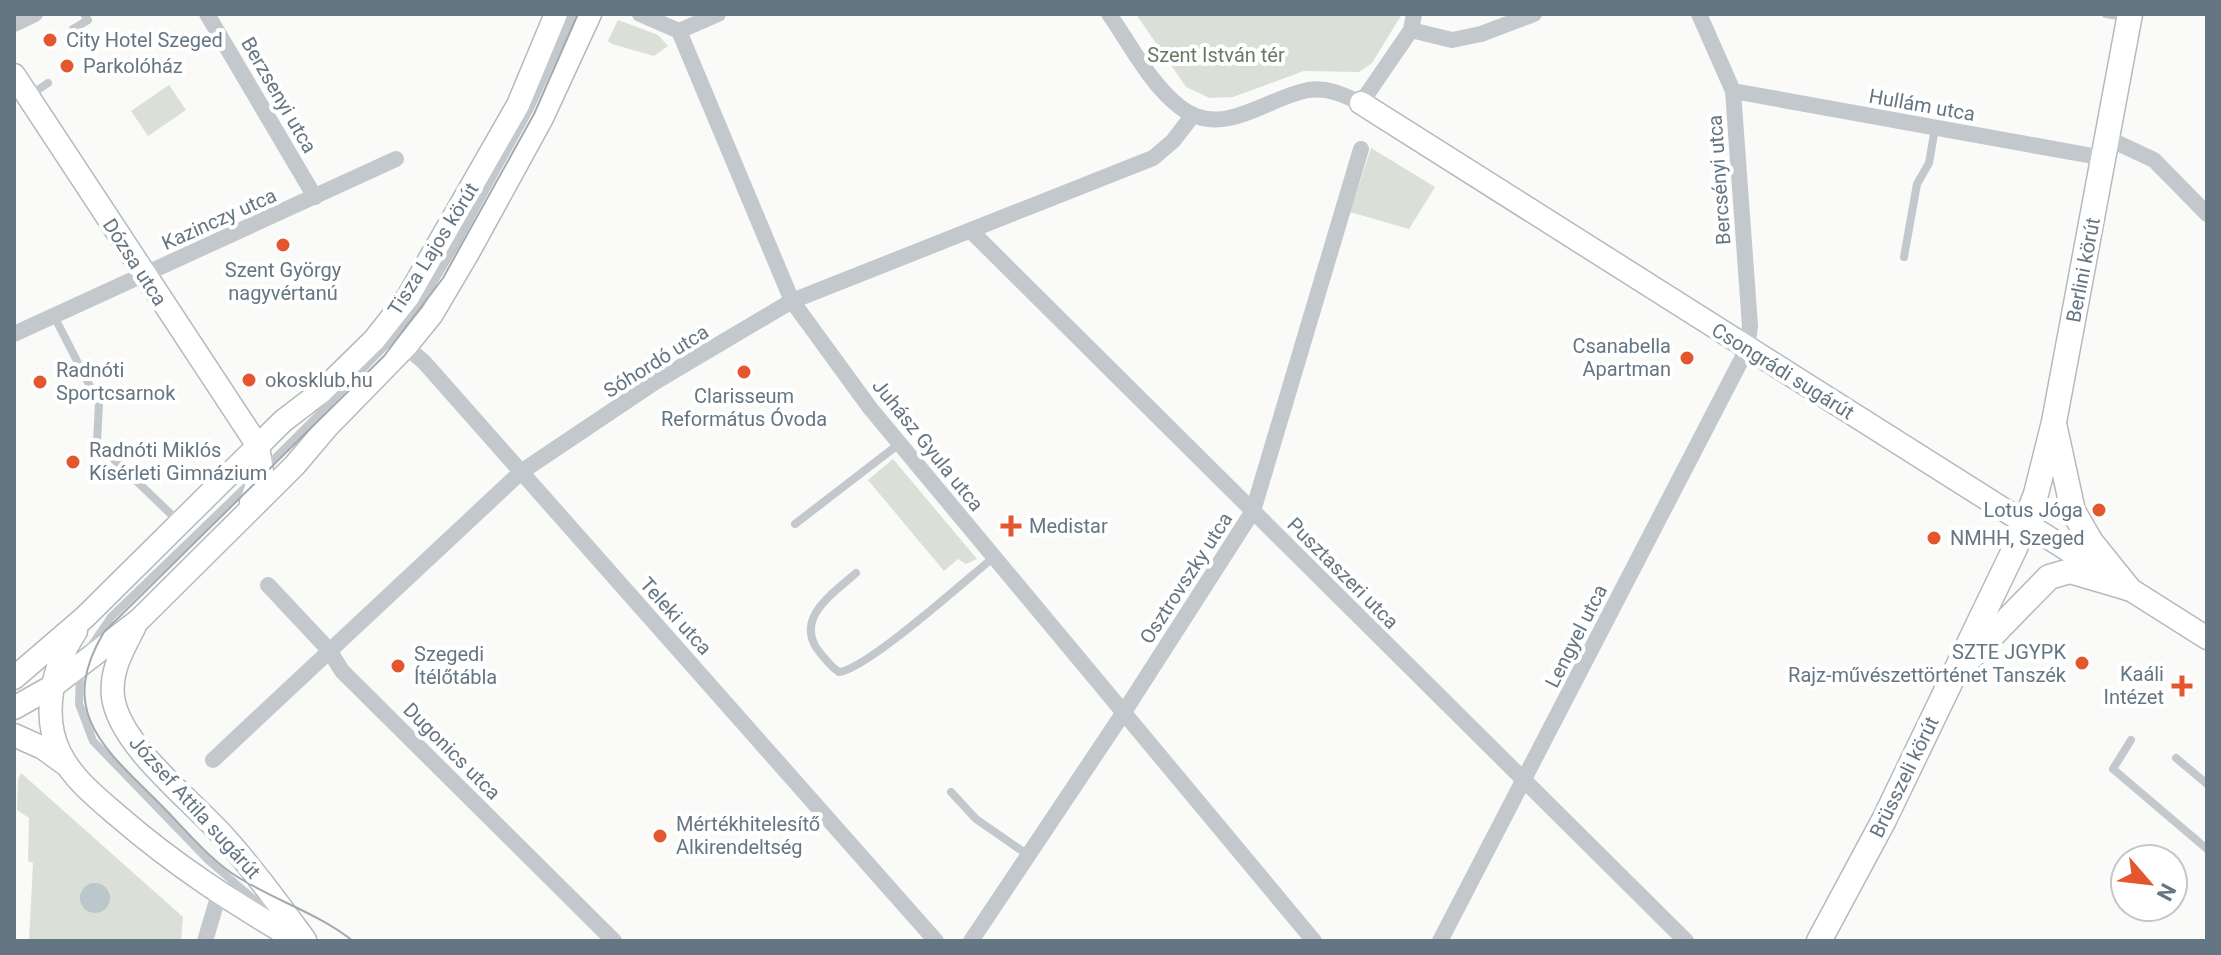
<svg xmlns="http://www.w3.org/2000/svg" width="2221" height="955" font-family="Roboto,sans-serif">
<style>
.green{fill:#dadfd7}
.water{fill:#bbc7cb}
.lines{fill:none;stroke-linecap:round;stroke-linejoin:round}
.secondary-casing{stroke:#b3babf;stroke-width:25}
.primary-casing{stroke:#b5babe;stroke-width:27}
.lane{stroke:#c3c8cc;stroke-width:8}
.street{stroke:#c3c8cc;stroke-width:16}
.secondary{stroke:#fff;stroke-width:22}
.primary{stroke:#fff;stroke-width:24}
.tram{stroke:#a2aab0;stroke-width:2}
.poi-dot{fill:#e4572e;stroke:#fff;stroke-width:3}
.labels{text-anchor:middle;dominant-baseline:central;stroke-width:8;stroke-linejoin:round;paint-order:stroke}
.poi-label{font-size:20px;fill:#657683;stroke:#fff;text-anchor:start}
.park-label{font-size:20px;fill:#687a64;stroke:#fff}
.street-label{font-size:20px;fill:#657683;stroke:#fff}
</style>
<rect width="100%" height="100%" fill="#fafaf8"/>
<!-- green -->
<g class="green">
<path d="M1136,14H1402L1372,63L1359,72L1304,71L1233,97L1210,98L1186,87Z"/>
<path d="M618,20L658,35L668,46L654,56L612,44L608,41Z"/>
<path d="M169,85L186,110L148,136L131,111Z"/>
<path d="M1371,148L1435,187L1409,229L1350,212Z"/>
<path d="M893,459L977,559L966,564L958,559L944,571L868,480Z"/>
<path d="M21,773L183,917L181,941H29L33,863L28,861L29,818L17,810L18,779Z"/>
</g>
<!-- water -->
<circle class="water" cx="95" cy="898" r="15"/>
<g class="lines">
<!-- secondary casing -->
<g class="secondary-casing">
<g id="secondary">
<path d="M14,75L258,446L262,471L251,502"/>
<path d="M1361,103L2207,638"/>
<path d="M134,628C123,649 110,671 113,697C120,747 194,802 226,839C255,871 280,906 305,940"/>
<path d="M76,631C53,665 41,715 60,753C72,778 97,798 118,816C177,867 231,901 298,941"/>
<path d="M14,678L85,617L283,421L321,392L374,340L408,297L518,105L556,14"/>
<path d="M14,708L53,686L139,620L295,465L328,426L406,346L432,314L468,253L542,118L590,14"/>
<path d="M14,735L43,748L65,764"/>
</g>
</g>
<!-- primary casing -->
<g class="primary-casing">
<g id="primary">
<path d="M2055,428L2073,511L2091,542L2128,588"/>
<path d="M1971,657L2049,577L2070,571L2128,588"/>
<path d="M1819,941L1884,820L2015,548L2036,494L2054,422L2130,14"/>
</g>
</g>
<!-- lane -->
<g class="lane">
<path d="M2106,14L2125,17"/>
<path d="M73,29L88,20L84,14"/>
<path d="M29,96L48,83"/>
<path d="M1904,257L1917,184L1929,163L1935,128"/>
<path d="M54,316L99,404L97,443L178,521"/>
<path d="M264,469L381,353L421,303L530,112L573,14"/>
<path d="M795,524L899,444"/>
<path d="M856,573C831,595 792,620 821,654C827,661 832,668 839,672C867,669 967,579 994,557"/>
<path d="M87,652L111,617L252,481"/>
<path d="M80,673L79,704L93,741L208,860L270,913"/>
<path d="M2131,740L2113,769L2207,849"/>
<path d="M2176,758L2207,784"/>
<path d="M951,792L976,819L1028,855"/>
</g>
<!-- street -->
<g class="street">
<path d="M207,14L315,197"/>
<path d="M640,14L679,31L792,301L870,408L1314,941"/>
<path d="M1109,14C1130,44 1150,84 1180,107C1222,140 1266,98 1308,90C1328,87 1344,95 1361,103L1411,30L1414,14"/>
<path d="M14,24L35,14"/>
<path d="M1411,30L1452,40L1481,34L1534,14"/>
<path d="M679,31L718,14"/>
<path d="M1733,91L2104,158"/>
<path d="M2107,138L2154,160L2207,214"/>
<path d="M972,232L1686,941"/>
<path d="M14,334L396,159"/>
<path d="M374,340H398L424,362L936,941"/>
<path d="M268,585L329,650L342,671L614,941"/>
<path d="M213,760L521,472L655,382L792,301L1153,158L1173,141L1193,115"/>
<path d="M205,941L219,894"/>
<path d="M971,941L1124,712L1253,511L1361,149"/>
<path d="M1440,941L1747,349L1750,326L1733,91L1699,14"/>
</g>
<!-- secondary -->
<use href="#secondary" class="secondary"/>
<!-- primary -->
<use href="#primary" class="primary"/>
<!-- tram -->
<path class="tram" d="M353,941C315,911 269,899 230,872C204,853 182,826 159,803C105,749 56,712 104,632L384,356L443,278L534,114L578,14"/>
</g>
<!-- markers -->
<g class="poi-dot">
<circle cx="50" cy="40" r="8"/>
<circle cx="67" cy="66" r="8"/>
<circle cx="283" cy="245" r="8"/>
<circle cx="1687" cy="358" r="8"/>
<circle cx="744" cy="372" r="8"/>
<circle cx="249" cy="380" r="8"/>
<circle cx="40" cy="382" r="8"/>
<circle cx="73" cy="462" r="8"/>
<circle cx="2099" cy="510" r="8"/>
<path d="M1007 514h8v8h8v8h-8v8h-8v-8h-8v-8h8z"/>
<circle cx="1934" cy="538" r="8"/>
<circle cx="2082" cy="663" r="8"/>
<circle cx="398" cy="666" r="8"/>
<path d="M2178 674h8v8h8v8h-8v8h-8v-8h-8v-8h8z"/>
<circle cx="660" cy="836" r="8"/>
</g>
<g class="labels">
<!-- poi labels -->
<g class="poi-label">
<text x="66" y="40">City Hotel Szeged</text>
<text x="83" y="66">Parkolóház</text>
<text x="283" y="270" text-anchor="middle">Szent György<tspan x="283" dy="23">nagyvértanú</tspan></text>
<text x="1671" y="346" text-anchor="end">Csanabella<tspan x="1671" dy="23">Apartman</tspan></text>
<text x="56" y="370">Radnóti<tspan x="56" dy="23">Sportcsarnok</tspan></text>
<text x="265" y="380">okosklub.hu</text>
<text x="744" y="396" text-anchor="middle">Clarisseum<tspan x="744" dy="23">Református Óvoda</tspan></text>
<text x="89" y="450">Radnóti Miklós<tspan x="89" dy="23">Kísérleti Gimnázium</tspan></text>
<text x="2083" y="510" text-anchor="end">Lotus Jóga</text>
<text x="1029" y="526">Medistar</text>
<text x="1950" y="538">NMHH, Szeged</text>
<text x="2066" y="652" text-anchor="end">SZTE JGYPK<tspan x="2066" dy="23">Rajz-művészettörténet Tanszék</tspan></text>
<text x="414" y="654">Szegedi<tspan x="414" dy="23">Ítélőtábla</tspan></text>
<text x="2164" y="674" text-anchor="end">Kaáli<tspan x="2164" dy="23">Intézet</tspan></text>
<text x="676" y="824">Mértékhitelesítő<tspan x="676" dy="23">Alkirendeltség</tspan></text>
</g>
<!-- park labels -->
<g class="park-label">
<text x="1216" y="55">Szent István tér</text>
</g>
<!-- street labels -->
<g class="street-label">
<text transform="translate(279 95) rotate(60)">Berzsenyi utca</text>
<text transform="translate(1922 105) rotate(10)">Hullám utca</text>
<text transform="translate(1719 180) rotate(-94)">Bercsényi utca</text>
<text transform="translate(219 219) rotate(-24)">Kazinczy utca</text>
<text transform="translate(433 249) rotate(-58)">Tisza Lajos körút</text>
<text transform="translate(135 262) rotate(57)">Dózsa utca</text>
<text transform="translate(2083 270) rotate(-79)">Berlini körút</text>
<text transform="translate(656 361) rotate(-32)">Sóhordó utca</text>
<text transform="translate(1783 371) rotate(32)">Csongrádi sugárút</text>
<text transform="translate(928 445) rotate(51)">Juhász Gyula utca</text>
<text transform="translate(1343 573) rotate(45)">Pusztaszeri utca</text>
<text transform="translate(1186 578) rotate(-57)">Osztrovszky utca</text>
<text transform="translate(676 616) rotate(48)">Teleki utca</text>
<text transform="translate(1576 636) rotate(-63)">Lengyel utca</text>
<text transform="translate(452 751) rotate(45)">Dugonics utca</text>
<text transform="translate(1904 777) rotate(-64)">Brüsszeli körút</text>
<text transform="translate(195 807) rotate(48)">József Attila sugárút</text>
</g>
</g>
<!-- border -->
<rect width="2221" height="955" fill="none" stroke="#657683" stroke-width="32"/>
<!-- north arrow -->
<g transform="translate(2149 883) rotate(118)"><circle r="38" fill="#ffffff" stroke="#c1c8cd" stroke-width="2"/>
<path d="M0-6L14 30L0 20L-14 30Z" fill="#e4572e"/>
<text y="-12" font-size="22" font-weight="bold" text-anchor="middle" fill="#657683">N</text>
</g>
</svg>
